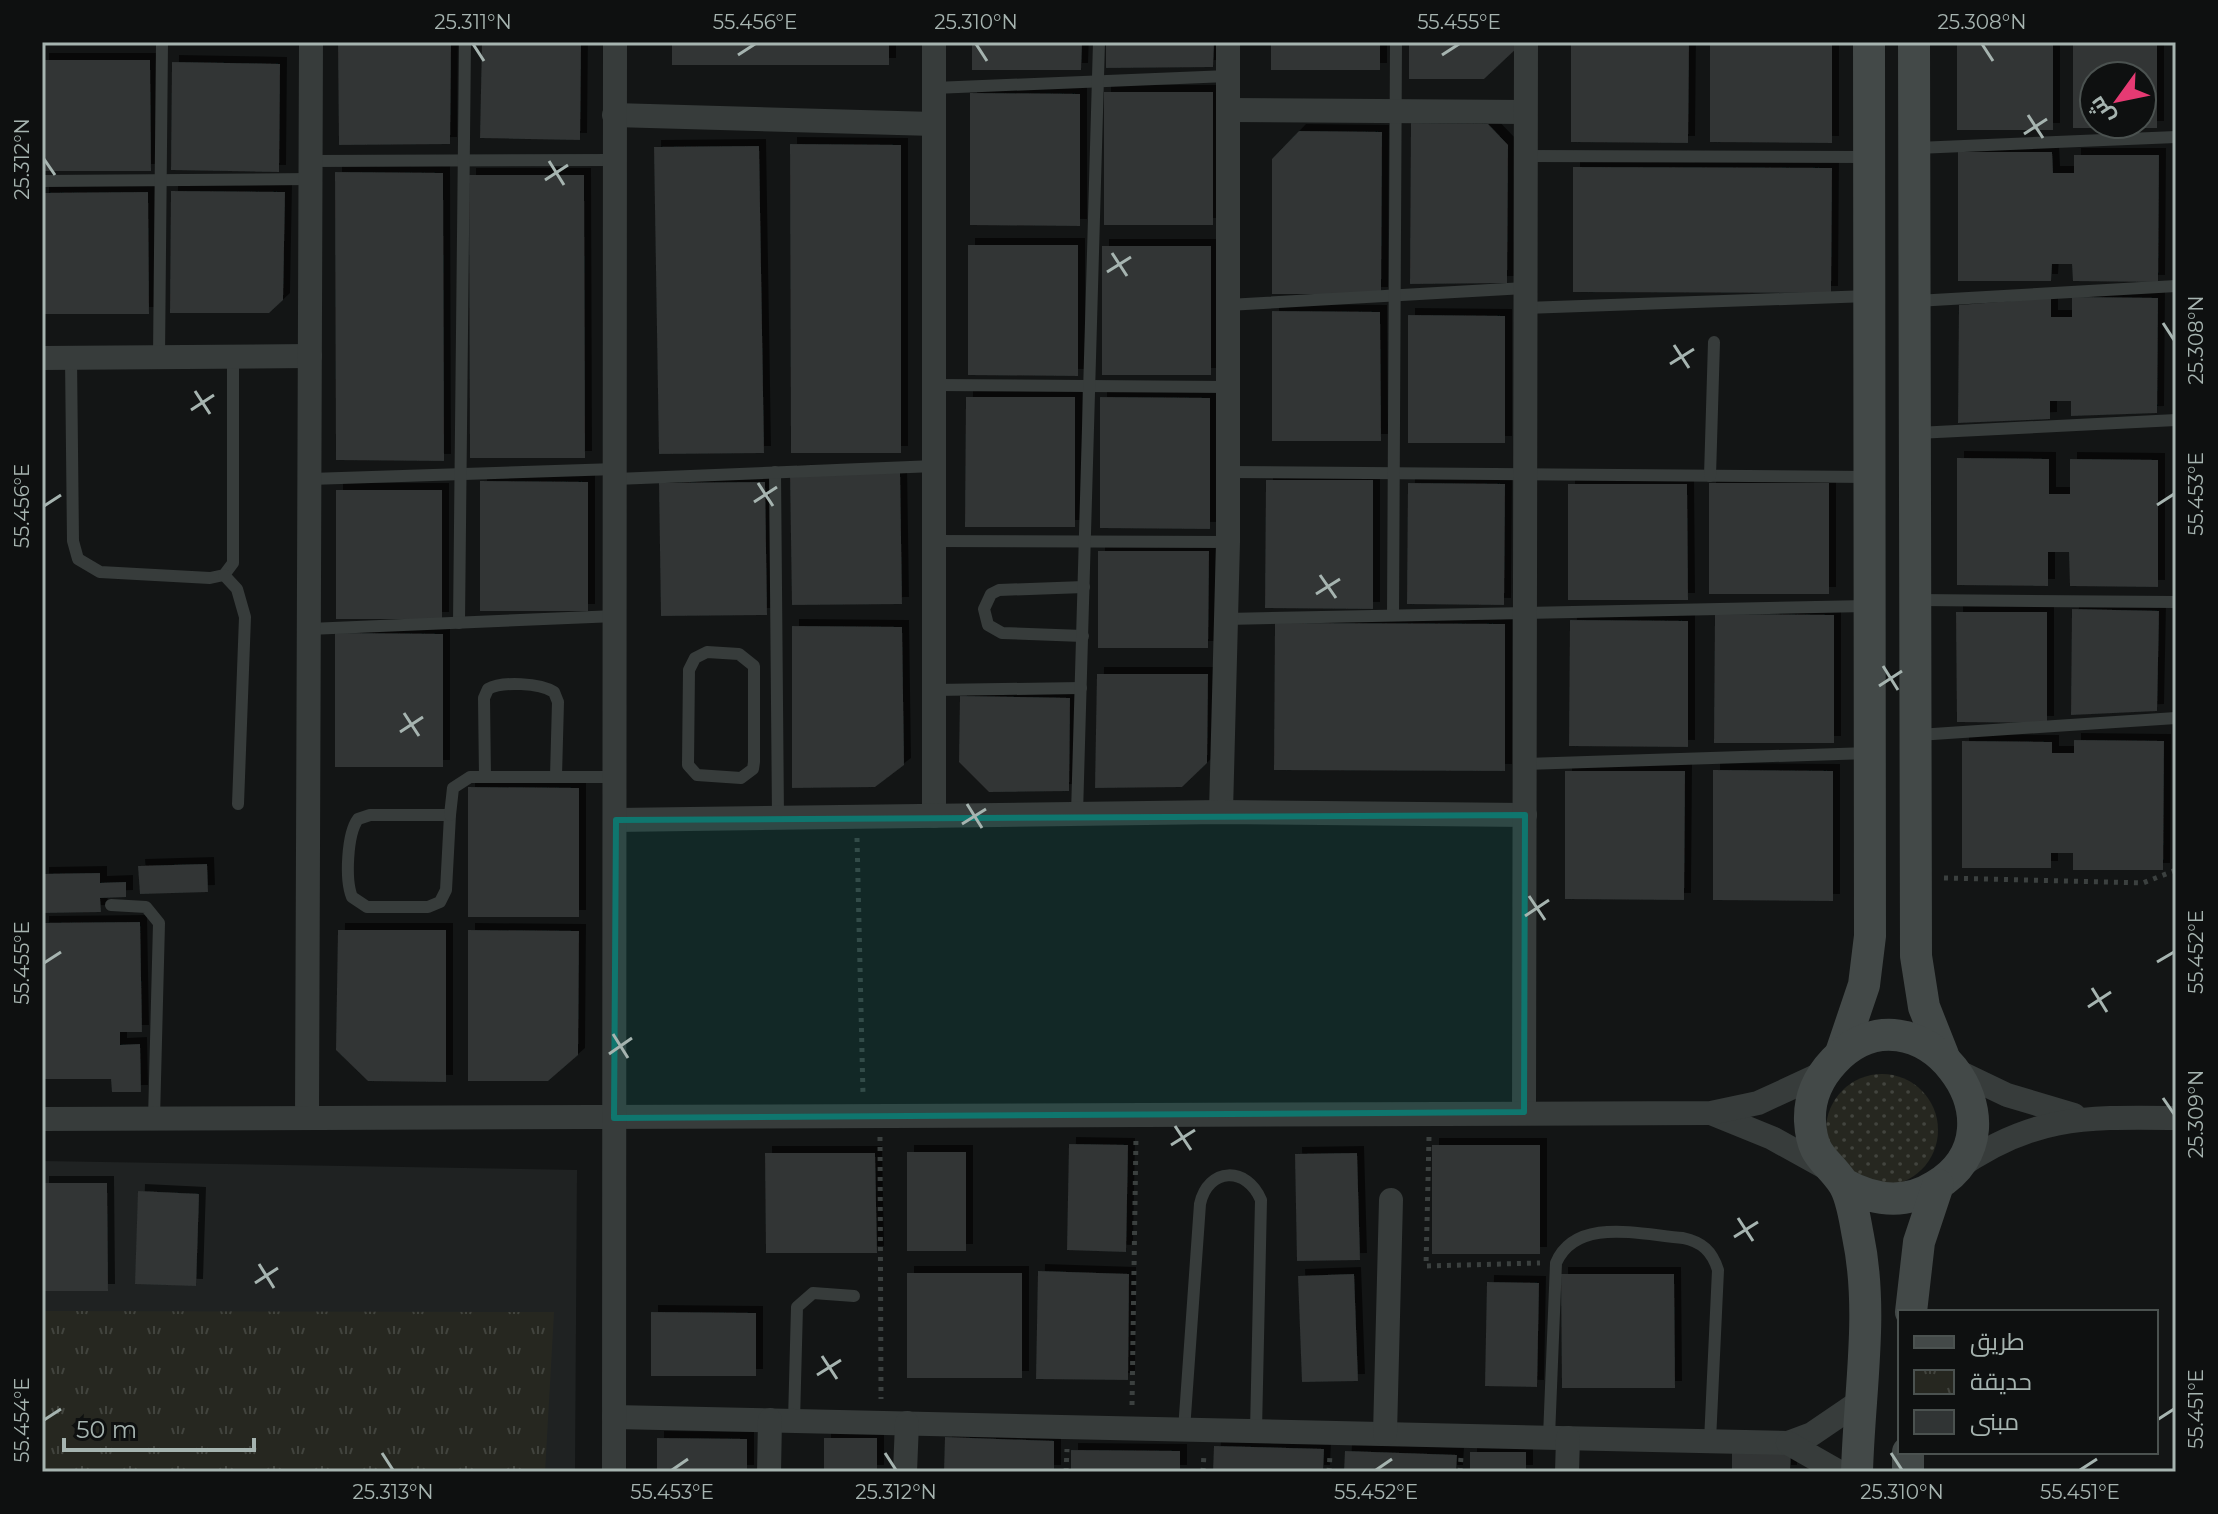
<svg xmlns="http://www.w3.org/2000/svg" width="2218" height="1514" font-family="Montserrat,Cairo,sans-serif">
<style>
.built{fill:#1f2222}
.grass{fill:url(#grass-dots)}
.park{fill:url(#park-tufts)}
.building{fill:#303434;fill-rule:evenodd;filter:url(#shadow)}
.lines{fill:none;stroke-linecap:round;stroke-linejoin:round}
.path{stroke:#3b403f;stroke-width:5;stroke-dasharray:4 6;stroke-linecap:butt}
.lane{stroke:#373c3b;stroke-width:12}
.street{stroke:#373c3b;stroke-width:24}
.secondary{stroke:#434948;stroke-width:32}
.marked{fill:#0f766e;fill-opacity:0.2;stroke:#0f766e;stroke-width:6;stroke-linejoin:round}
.ticks{fill:none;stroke:#a6b4b0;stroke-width:3}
.neatline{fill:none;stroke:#a6b4b0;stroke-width:3}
.ticks-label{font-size:20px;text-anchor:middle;fill:#a6b4b0}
</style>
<defs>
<pattern id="grass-dots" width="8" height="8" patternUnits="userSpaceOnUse" patternTransform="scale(2)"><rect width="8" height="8" fill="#262720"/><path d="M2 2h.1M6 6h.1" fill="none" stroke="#42443e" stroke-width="1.8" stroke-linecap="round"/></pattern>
<pattern id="park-tufts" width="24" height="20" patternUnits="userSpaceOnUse" patternTransform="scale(2)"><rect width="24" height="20" fill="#262720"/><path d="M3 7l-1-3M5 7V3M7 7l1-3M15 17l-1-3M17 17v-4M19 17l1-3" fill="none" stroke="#42443e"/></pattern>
<filter id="shadow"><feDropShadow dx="7" dy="-7" stdDeviation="0" flood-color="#0009"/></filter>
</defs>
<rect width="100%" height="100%" fill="#131515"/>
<!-- built -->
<path class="built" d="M42,1161L577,1170L575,1472H42Z"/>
<!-- grass -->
<circle class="grass" cx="1882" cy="1130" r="56"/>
<!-- park -->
<path class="park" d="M42,1311L554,1312L545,1472H42Z"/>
<!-- building -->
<g class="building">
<path d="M338,42H451L450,144L339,145Z"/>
<path d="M482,42H581L580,140L480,138Z"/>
<rect x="672" y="42" width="217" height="23"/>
<path d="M972,42H1082L1081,70H972Z"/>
<path d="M1106,42H1214L1213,67L1106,68Z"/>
<rect x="1271" y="42" width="109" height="28"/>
<path d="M1409,42H1518V47L1484,79H1409Z"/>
<path d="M1571,42H1689L1688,143L1571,142Z"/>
<path d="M1710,42H1832V143L1710,142Z"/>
<rect x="1957" y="42" width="96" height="88"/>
<path d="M2073,42H2157V128H2073ZM2094,76H2142V124H2094Z"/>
<path d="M42,60H150L151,171H42Z"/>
<path d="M172,62L280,64L279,172L171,170Z"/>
<rect x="1104" y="92" width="109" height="133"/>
<path d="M970,93L1080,94V226L970,225Z"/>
<path d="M1411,123L1488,124L1508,145L1507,283L1410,284Z"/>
<path d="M1299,131L1382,132L1381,294H1272V159Z"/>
<path d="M790,144L901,145V453H791Z"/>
<path d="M759,146L764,453L659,454L654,147Z"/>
<path d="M1958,152H2052L2053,173H2074V155H2159L2158,282L2073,281L2072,264H2052L2051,281H1958Z"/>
<path d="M1573,167L1832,168L1831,293L1573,292Z"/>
<path d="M335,172L443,173L444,461L336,460Z"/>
<path d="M469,175H584L585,458H470Z"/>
<path d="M171,191L285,192L283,300L269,313H170Z"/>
<path d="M148,192L149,314H42V193Z"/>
<path d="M968,245H1078V376L968,375Z"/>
<rect x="1102" y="246" width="109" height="129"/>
<path d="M2072,297L2158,298L2157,413L2071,416V401H2050V419L1958,423L1959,305L2051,298V317H2072Z"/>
<path d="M1272,311L1380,312L1381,441H1272Z"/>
<path d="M1408,315L1505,316V443H1408Z"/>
<path d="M966,397H1075V527H965Z"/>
<path d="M1100,397L1210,398V529L1100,528Z"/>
<path d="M1957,458L2049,459V494H2070V459L2158,460V587L2070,586L2069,552H2048V586L1957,585Z"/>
<path d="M900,471L902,604L792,605L790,472Z"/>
<path d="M1266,480H1373V609L1265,608Z"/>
<path d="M480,481L588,482V611H480Z"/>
<path d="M765,482L767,615L661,616L659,483Z"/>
<path d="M1408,483L1505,484L1504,605L1407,604Z"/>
<rect x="1709" y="483" width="120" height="111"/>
<path d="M1568,484H1687L1688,600H1568Z"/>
<rect x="336" y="490" width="106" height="129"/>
<path d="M1098,551H1209L1208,648H1098Z"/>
<path d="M2072,609L2159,611L2157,711L2071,715Z"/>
<path d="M1956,612H2047V723L1957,722Z"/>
<path d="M1715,614L1834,615V743H1714Z"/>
<path d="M1570,620L1688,621V747L1569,746Z"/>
<path d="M1275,623L1505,624V771L1274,770Z"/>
<path d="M792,626L902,627L904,765L875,787L792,788Z"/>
<path d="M335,633L443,634V767H335Z"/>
<path d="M1097,674H1208L1207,763L1182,787L1095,788Z"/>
<path d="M960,696L1070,698L1069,791L989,792L959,762Z"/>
<path d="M2074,740L2164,741L2163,870H2073V853H2051V868H1962V741L2052,742V753H2074Z"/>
<path d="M1713,770L1833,771V901L1713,900Z"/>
<path d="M1565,771H1685L1684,900L1565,899Z"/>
<path d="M468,787L579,788V917H468Z"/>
<path d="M207,864L208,892L140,894L138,866Z"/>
<path d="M100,873V883L126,882V897L100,898L101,912L42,913V874Z"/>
<path d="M140,922L142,1032H120V1045L140,1044L141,1092H112L111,1079H42V923Z"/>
<path d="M338,930H446V1082L368,1081L336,1050Z"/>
<path d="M468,930L579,931L578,1055L548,1081H468Z"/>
<path d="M1069,1144L1128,1145L1126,1252L1067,1250Z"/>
<rect x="1432" y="1145" width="108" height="109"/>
<rect x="907" y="1152" width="59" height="99"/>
<path d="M765,1153H875L877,1253H766Z"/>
<path d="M1357,1153L1360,1260L1297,1261L1295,1154Z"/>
<path d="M42,1183H107L108,1291H42Z"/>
<path d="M138,1191L199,1194L196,1286L135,1284Z"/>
<path d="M1038,1271L1129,1274L1128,1380L1036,1379Z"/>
<rect x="907" y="1273" width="115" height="105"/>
<path d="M1354,1274L1358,1381L1302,1382L1298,1276Z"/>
<path d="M1561,1274H1674L1675,1388H1562Z"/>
<path d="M1487,1282L1539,1283L1537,1387L1485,1386Z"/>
<path d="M651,1312L756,1313V1376H651Z"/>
<path d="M945,1437L1054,1441V1472H944Z"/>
<path d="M657,1438L747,1439V1472H657Z"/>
<rect x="824" y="1438" width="53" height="34"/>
<path d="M1214,1446L1324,1449L1323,1472H1213Z"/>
<path d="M1732,1448L1791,1449L1790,1472H1732Z"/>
<path d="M1071,1450L1180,1451V1472H1071Z"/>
<path d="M1345,1451L1457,1455L1456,1472H1344Z"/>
<rect x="1470" y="1452" width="56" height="20"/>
</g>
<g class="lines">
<!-- path -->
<g class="path">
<path d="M857,838L863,1095"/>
<path d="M1944,878L2143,883L2176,870"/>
<path d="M880,1137L881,1399"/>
<path d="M1429,1137L1426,1266L1540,1263"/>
<path d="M1132,1405L1136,1135"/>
<path d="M1066,1472L1067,1449"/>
<path d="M1203,1472L1204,1453"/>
<path d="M1329,1472L1330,1454"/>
<path d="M1460,1472L1461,1457"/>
</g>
<!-- lane -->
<g class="lane">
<path d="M934,88L1228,76"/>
<path d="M1917,148L2176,137"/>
<path d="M1525,156L1866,157"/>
<path d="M311,161L615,160"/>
<path d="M42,181L311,179"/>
<path d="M1916,301L2176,286"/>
<path d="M1228,305L1525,288"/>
<path d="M1525,308L1869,296"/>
<path d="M159,357L162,42"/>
<path d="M71,358L73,541L78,559L100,572L210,578L224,575L233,563V357"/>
<path d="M935,385L1228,387"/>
<path d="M1917,433L2176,420"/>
<path d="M775,472L778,818"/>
<path d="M1228,472L1869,477"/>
<path d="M1710,476L1714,342"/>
<path d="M310,479L616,469"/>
<path d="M616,479L935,466"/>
<path d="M935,541L1228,542"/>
<path d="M224,575L237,589L245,617L238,804"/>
<path d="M1918,600L2176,602"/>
<path d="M1393,615L1396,42"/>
<path d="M1226,619L1867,606"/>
<path d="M459,623L465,42"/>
<path d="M309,629L616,616"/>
<path d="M1083,636L1002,633L988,625L984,609L991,594L999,590L1084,587"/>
<path d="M707,652L739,654L754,666V762L753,769L741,778L697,775L688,765L689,670L695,658Z"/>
<path d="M935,690L1081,688"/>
<path d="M1918,735L2176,718"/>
<path d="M1525,764L1869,753"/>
<path d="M485,777L484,698L488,689C502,681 540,683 554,692L558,702L556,776"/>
<path d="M1077,814L1099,42"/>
<path d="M370,815H450L446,890L440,902L428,907H367L352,897C345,880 347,834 358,819Z"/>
<path d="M450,815L453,788L470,777H617"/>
<path d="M111,905L146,907L159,923L154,1119"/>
<path d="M794,1421L797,1307L813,1293L854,1296"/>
<path d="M1184,1430L1200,1204C1208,1167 1247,1166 1261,1200L1256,1431"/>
<path d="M1549,1437L1556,1263C1576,1216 1642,1235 1683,1238C1702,1242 1712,1251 1718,1270L1710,1441"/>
</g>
<!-- street -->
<g class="street">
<path d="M1229,110L1525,112"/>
<path d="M614,115L934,124"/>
<path d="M42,358L310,356"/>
<path d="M1221,812L1228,542V42"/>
<path d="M934,816V42"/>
<path d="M616,820L1221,812L1525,815"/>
<path d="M1959,1072L2007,1095L2074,1115"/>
<path d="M1524,1112L1526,42"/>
<path d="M1713,1114L1772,1138L1828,1169"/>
<path d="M307,1117L311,42"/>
<path d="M42,1119L1711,1113L1758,1103L1823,1073"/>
<path d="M1955,1170C2032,1115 2085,1117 2176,1118"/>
<path d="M614,1417L1788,1443L1812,1434L1859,1402"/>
<path d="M1385,1434L1391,1200"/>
<path d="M1788,1443L1839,1472"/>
<path d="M614,1472L615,42"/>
<path d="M769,1472L770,1420"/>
<path d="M905,1472L907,1423"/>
<path d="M1567,1472L1568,1438"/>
</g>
<!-- secondary -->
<g class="secondary">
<path d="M1914,42L1916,956L1924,1007L1943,1055"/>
<path d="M1841,1053L1864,985L1870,936L1869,42"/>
<path d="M1844,1184C1874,1201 1905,1205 1935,1186C2035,1127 1916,974 1834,1061C1818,1078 1809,1097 1810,1121C1812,1158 1826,1158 1843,1183C1852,1196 1855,1221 1858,1236C1874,1312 1859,1394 1857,1472"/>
<path d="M1911,1312L1919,1242L1938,1185"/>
<path d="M1908,1472V1452"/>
</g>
</g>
<!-- marked area -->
<path class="marked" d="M1525,815L1524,1112L614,1118L616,820Z"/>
<!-- ticks -->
<path class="ticks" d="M473,44L484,61M976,44L987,61M1982,44L1993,61M738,55L755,44M1442,55L1459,44M2028,115L2043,138M2024,134L2047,119M44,159L55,175M549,161L564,185M545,180L568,165M1112,253L1127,276M1107,272L1131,257M2163,323L2174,340M1674,345L1689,368M1670,364L1694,349M195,391L210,414M191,410L214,395M758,483L773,506M754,502L777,487M2157,505L2174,494M44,506L61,495M1320,575L1336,598M1316,594L1340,579M1883,666L1898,690M1879,686L1902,671M404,713L419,736M400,732L423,717M967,804L982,828M962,824L986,809M1529,896L1545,920M1525,916L1549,900M2157,962L2174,952M44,963L61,952M2092,988L2107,1012M2088,1007L2111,992M613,1034L628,1058M609,1054L632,1038M2163,1098L2174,1114M1175,1126L1191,1150M1171,1145L1195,1130M1738,1218L1753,1241M1734,1237L1758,1222M259,1264L274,1288M255,1283L278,1268M822,1356L837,1379M817,1375L841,1360M44,1420L61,1409M2157,1420L2174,1409M382,1453L393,1470M885,1453L896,1470M1891,1453L1902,1470M672,1470L688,1459M1376,1470L1392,1459M2080,1470L2097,1459"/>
<!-- border -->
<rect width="2218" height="1514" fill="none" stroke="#0e1010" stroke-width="88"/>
<!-- legend -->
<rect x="1898" y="1310" width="260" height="144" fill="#0e1010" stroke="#4b5250" stroke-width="2"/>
<rect x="1914" y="1336" width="40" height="12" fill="#434948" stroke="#4b5250" stroke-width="2"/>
<text x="1970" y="1350" font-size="24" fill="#a6b4b0">طريق</text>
<rect x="1914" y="1370" width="40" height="24" fill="url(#park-tufts)" stroke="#4b5250" stroke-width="2"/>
<text x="1970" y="1390" font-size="24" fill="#a6b4b0">حديقة</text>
<rect x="1914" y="1410" width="40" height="24" fill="#303434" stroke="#4b5250" stroke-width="2"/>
<text x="1970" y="1430" font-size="24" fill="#a6b4b0">مبنى</text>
<!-- north arrow -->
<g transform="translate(2118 100) rotate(237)"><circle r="38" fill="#0e1010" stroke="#4b5250" stroke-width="2"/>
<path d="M0-6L14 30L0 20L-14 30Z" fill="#e63a73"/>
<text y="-12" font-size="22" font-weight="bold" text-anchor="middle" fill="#a6b4b0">ش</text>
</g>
<!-- scale -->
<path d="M64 1438v12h190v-12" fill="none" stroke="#a6b4b0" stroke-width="4"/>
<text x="76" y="1438" font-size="24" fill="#a6b4b0" stroke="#0e1010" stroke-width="6" paint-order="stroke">50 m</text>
<rect x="44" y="44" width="2130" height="1426" class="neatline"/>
<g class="ticks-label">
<text x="473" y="29">25.311°N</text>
<text x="755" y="29">55.456°E</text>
<text x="976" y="29">25.310°N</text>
<text x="1459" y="29">55.455°E</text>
<text x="1982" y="29">25.308°N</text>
<text transform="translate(22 159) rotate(-90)" y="7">25.312°N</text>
<text transform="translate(2196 340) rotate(-90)" y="7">25.308°N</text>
<text transform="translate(2196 494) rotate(-90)" y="7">55.453°E</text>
<text transform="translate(22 506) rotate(-90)" y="7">55.456°E</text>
<text transform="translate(2196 952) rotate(-90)" y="7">55.452°E</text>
<text transform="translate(22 963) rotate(-90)" y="7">55.455°E</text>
<text transform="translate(2196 1114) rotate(-90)" y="7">25.309°N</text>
<text transform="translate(2196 1409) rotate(-90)" y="7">55.451°E</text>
<text transform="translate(22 1420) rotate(-90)" y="7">55.454°E</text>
<text x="393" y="1499">25.313°N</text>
<text x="672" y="1499">55.453°E</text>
<text x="896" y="1499">25.312°N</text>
<text x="1376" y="1499">55.452°E</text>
<text x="1902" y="1499">25.310°N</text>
<text x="2080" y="1499">55.451°E</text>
</g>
</svg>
